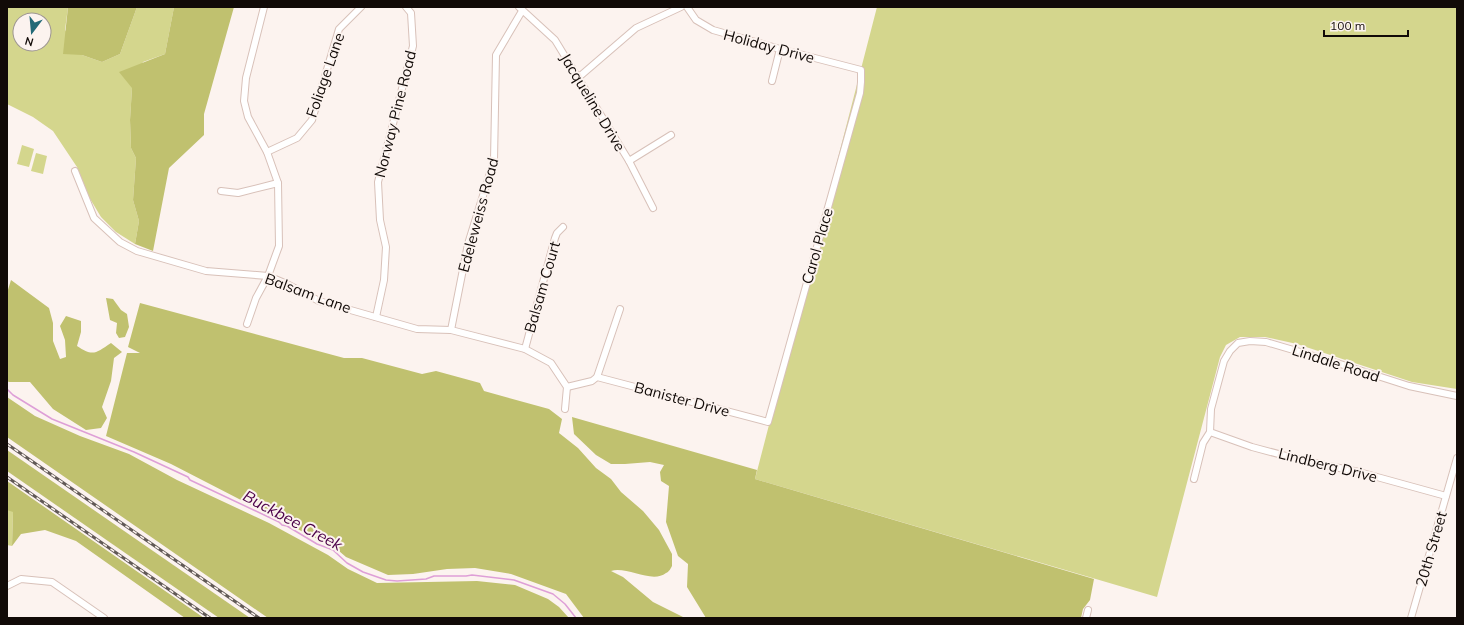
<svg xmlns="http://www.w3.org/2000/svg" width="1464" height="625" font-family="Mulish,sans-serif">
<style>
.green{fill:#d4d68d;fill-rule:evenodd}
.forest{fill:#c0c16f}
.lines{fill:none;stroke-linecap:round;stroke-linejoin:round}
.stream{stroke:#de9fd7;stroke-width:1.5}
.minor-casing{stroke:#d8c1b9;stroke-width:8}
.minor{stroke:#fff;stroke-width:6}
.rail-casing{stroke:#615956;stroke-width:3}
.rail{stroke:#fcf3ef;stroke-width:1.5;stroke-dasharray:4.5;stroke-linecap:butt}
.labels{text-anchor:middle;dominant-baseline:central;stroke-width:4;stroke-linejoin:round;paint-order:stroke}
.street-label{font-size:15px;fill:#110a07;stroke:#fcf3ef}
.water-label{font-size:16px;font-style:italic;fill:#4b0049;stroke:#fcf3ef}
</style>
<rect width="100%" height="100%" fill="#fcf3ef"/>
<!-- green -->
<g class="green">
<path d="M7,7H68L65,30L82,55L102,62L120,54L137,7H174L165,54L143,62L132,88L130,120L131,148L136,158L133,200L139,221L135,244L116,232L101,217L89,197L77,167L53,131L33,117L7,104ZM20,20H44V44H20Z"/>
<path d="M877,7H1457V389L1412,382L1297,344L1265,337H1240L1226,345L1220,357L1157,597L755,479Z"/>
<path d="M22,145L34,149L29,167L17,164Z"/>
<path d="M36,153L47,156L43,174L31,171Z"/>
<path d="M7,485L13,512L12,546L7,545Z"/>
</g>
<!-- forest -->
<g class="forest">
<path d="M68,7H137L120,54L102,62L82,55L63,54Z"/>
<path d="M174,7H234L204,114V135L169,168L153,251L135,244L139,221L133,200L136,158L131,148L130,120L132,88L119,72L165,54Z"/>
<path d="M11,280L49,308L53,323V341L60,359L66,357L65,340L60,326L66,316L81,321V332L77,346C93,357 96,353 111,343L122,352L114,358L111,381L102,407L107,418L101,428L86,430L53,409L30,382H9L7,381V293Z"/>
<path d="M106,298L113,299L121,310L127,314L129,327L125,337L119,338L116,333L117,323L110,320Z"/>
<path d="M140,303L344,358H362L422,374L436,371L480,383L484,391L549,409L562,419L559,433L578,448L596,468L611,479L621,492L643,511L659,530L672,554V566C671,568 669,572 666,573C652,584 627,566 611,571L623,577L653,602L685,618H584L566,594L511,574L475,568L447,569L413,574L388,575L346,557L332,545L313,537L171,464L106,436L127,353H140L128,347Z"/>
<path d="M7,397L35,416L80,436L129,454L177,480L269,523L328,555L348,569L377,583L477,581L515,585L548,599L559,607L569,618H268L7,437Z"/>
<path d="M572,417L757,470L755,479L1094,579L1090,600L1083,609L1081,618H706L687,587L688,564L678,556L666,522L669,486L661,481L660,472L664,465L650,462L625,464H611L596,455L574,434Z"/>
<path d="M7,450L250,618H219L7,471Z"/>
<path d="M7,481L204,618H185L76,541L45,530L21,534L12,546L13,512L7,510Z"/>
</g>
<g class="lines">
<!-- stream -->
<path class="stream" d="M7,389L13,395L52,419L134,452L188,477L190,480L279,522L282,525L287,526L317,544L333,550L347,563L363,572L386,580L397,581L426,579L434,576H466L472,575L514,580L553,594L565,604L576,618"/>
<!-- minor casing -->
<g class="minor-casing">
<g id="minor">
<path d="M519,7L555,40L629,161L653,208"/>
<path d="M579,77L636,28L681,7"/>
<path d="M772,81L780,49"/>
<path d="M267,152L297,138L312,120L339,29L361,7"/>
<path d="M629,161L671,135"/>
<path d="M75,171L94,218L120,242L137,251L206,271L268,276L287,284L319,301L417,329L451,330L525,349L551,363L567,387L565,409"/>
<path d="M221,191L238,193L278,183"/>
<path d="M376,317L384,280L386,247L380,220L378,182L413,46L411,13L406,7"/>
<path d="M247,324L256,298L268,276L279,246L278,183L267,152L248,117L244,101L246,78L264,7"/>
<path d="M451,330L468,244L494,160L496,55L522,11"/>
<path d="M525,349L555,238L557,233L563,227"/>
<path d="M597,377L768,422L860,93L861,82V70L780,49L713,30L696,20L687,7"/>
<path d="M567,387L592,381L597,377L620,309"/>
<path d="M1210,432L1252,447L1305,461L1359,472L1446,496"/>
<path d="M1194,479L1203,443L1210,432L1211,409L1224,361L1230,351L1238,343L1250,341L1266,342L1334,362L1409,386L1457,396"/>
<path d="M7,586L21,579L52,582L104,618"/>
<path d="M1086,618L1088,610"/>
<path d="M1411,618L1457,458"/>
</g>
</g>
<!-- minor -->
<use href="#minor" class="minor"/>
<!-- rail casing -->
<g class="rail-casing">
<g id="rail">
<path d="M7,444L259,618"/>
<path d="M7,477L210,618"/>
</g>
</g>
<!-- rail -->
<use href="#rail" class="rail"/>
</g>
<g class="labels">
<!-- street labels -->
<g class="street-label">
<text transform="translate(769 46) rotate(15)">Holiday Drive</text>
<text transform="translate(325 75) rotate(-71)">Foliage Lane</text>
<text transform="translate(593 102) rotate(59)">Jacqueline Drive</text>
<text transform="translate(395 114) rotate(-76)">Norway Pine Road</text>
<text transform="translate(478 215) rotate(-75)">Edeleweiss Road</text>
<text transform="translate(817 246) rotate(-74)">Carol Place</text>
<text transform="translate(542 287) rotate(-74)">Balsam Court</text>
<text transform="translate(308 293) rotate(20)">Balsam Lane</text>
<text transform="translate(1336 363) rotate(18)">Lindale Road</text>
<text transform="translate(682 399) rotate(15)">Banister Drive</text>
<text transform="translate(1328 465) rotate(14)">Lindberg Drive</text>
<text transform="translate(1431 549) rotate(-74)">20th Street</text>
</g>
<!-- water labels -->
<g class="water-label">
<text transform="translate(293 520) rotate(28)">Buckbee Creek</text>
</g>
</g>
<!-- border -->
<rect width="1464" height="625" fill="none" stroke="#110a07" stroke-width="16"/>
<!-- north arrow -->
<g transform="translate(32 32) rotate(196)"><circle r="19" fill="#fcf3ef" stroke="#9e9692"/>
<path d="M0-3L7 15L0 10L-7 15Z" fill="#226977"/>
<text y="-6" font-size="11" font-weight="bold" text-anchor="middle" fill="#110a07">N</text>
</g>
<!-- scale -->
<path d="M1324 30v6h84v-6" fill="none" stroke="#110a07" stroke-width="2"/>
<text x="1330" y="30" font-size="12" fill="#110a07" stroke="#fcf3ef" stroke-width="3" paint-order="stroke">100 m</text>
</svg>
